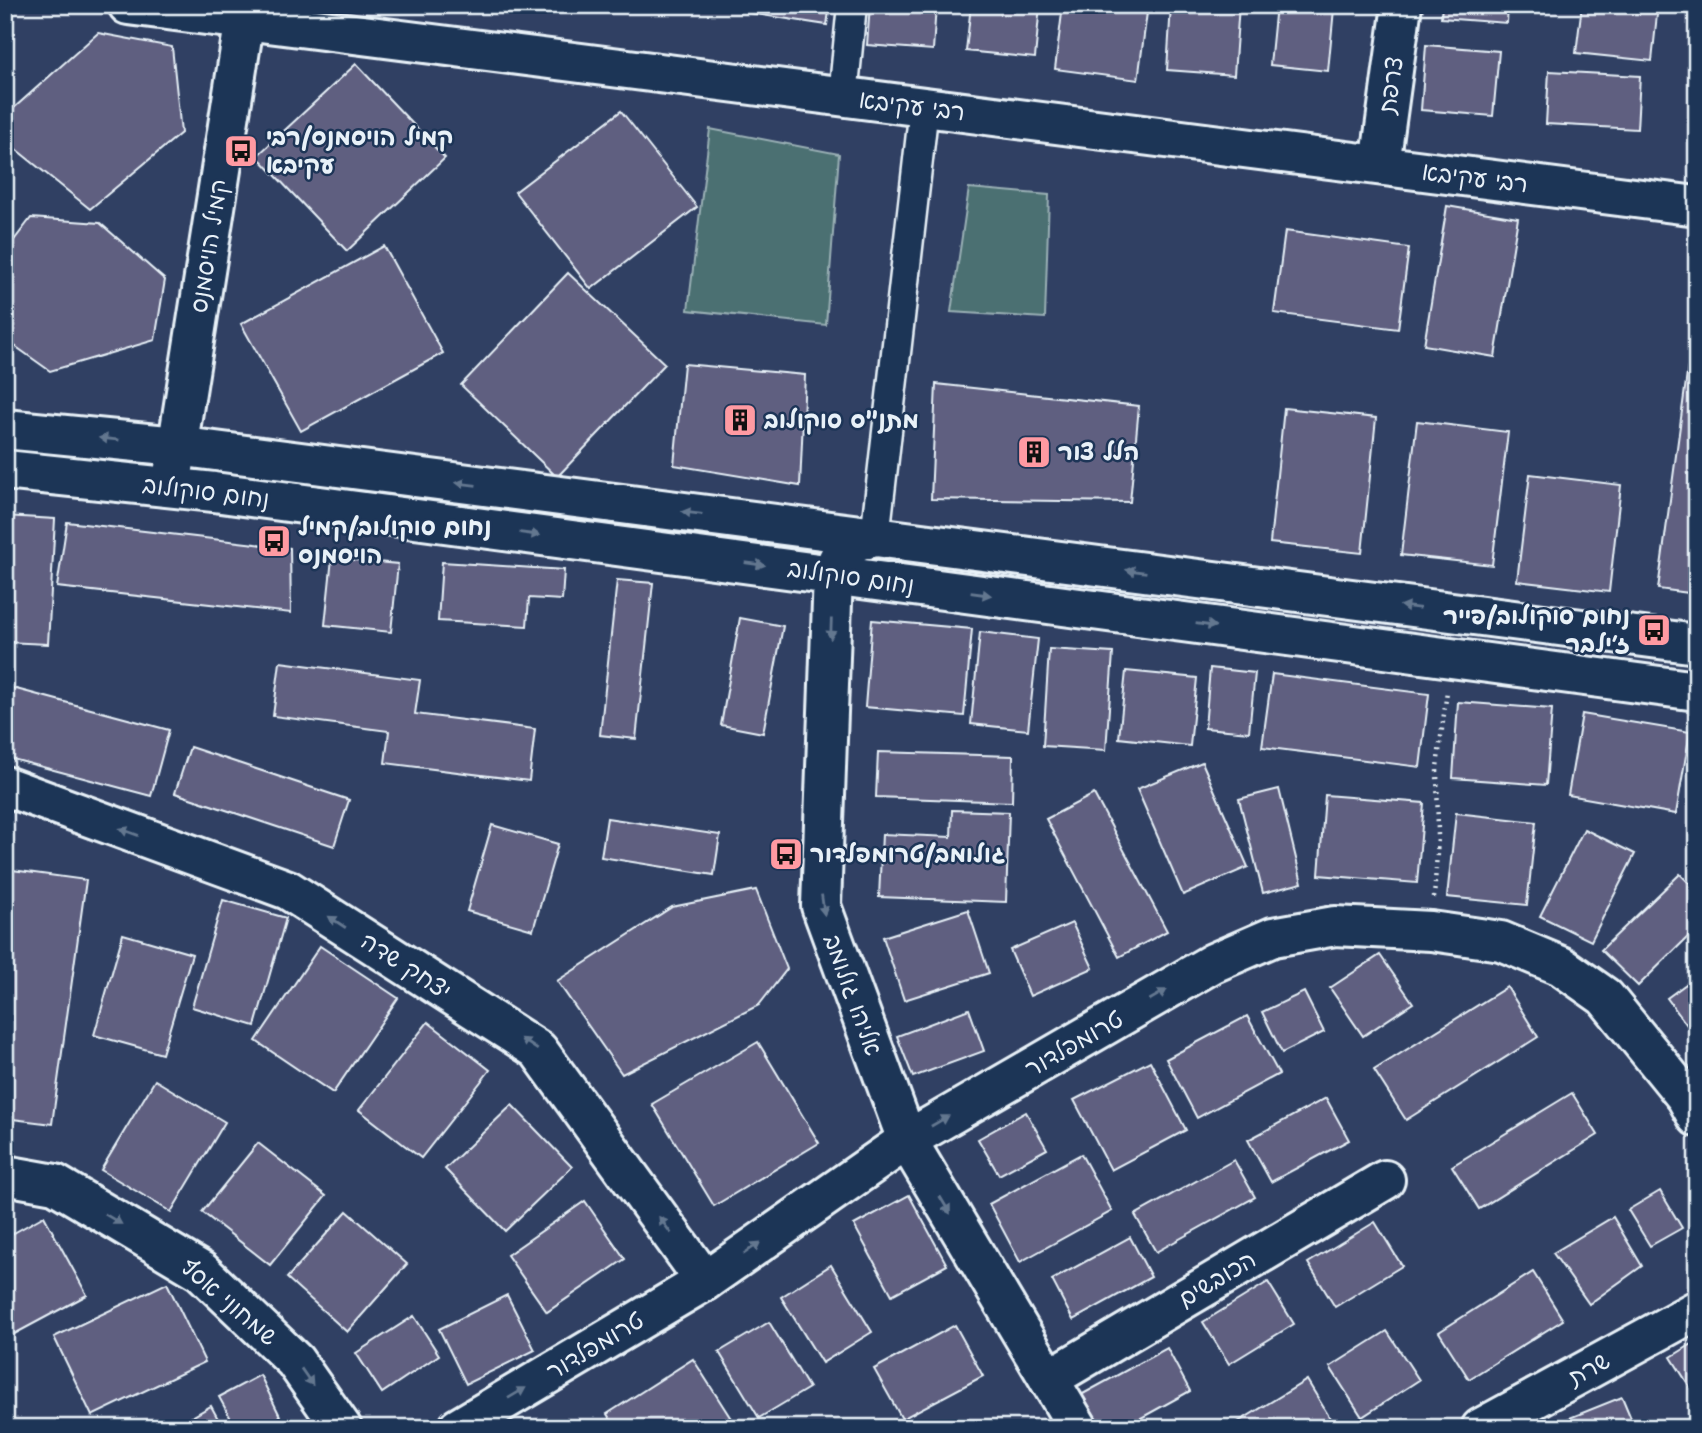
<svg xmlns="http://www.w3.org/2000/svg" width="1702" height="1433" font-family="'Shantell Sans','Playpen Sans Hebrew',sans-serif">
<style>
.green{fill:#4b6f72;stroke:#9ab0b5;stroke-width:2}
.building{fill:#5e5e80;stroke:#e8f1f8;stroke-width:2}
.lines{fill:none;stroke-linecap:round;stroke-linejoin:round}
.pedestrian-casing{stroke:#e8f1f8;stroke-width:33}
.minor-casing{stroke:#e8f1f8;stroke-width:44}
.secondary-casing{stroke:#e8f1f8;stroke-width:44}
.path{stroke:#e8f1f8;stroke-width:4.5;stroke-dasharray:2 5;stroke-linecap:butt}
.pedestrian{stroke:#1d3557;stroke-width:28}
.minor{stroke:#1d3557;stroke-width:38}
.secondary{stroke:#1d3557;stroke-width:38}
.oneway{fill:#64778f}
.labels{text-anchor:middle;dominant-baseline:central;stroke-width:5;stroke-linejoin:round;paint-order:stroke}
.street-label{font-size:24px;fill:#e8f1f8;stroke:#1d3557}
.poi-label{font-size:24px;font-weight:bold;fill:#e8f1f8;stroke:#1d3557;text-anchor:start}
</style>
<rect width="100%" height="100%" fill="#304063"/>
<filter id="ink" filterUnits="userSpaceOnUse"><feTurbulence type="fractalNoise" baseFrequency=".0143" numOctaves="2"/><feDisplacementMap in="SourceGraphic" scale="14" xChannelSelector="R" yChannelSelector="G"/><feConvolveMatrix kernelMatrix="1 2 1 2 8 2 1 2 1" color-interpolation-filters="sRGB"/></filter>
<g filter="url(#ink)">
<!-- green -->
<g class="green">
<path d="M710,129L839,154L826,325L688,310Z"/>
<path d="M969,188L1049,195L1045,318L951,312Z"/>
</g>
<!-- building -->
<g class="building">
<path d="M750,5H830L827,25L749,13Z"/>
<path d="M870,5H936L933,50L867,45Z"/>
<path d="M971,5H1040L1035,58L966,51Z"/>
<path d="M1063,5H1148L1138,80L1055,69Z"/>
<path d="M1171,5H1239L1234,75L1167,70Z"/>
<path d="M1276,5L1334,9L1328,71L1270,65Z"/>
<path d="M1442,5H1508L1507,23L1441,18Z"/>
<path d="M1582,5H1658L1652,61L1576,53Z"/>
<path d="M98,33L172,47L181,133L90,209L7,142L5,116Z"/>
<path d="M1426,45L1499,51L1493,116L1421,110Z"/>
<path d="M356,64L445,158L347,251L257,156Z"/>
<path d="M1549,71L1640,76L1637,129L1546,124Z"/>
<path d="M621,111L697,207L591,289L515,192Z"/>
<path d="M1447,206L1518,218L1495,357L1424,345Z"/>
<path d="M31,218L100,223L165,280L155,340L50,371L5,339V252Z"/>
<path d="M1285,231L1409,248L1398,329L1274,313Z"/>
<path d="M384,246L443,353L301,431L241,324Z"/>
<path d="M568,273L665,364L557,477L461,385Z"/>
<path d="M1691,344L1697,345V594L1658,589Z"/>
<path d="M684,364L805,375L800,486L674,465Z"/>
<path d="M936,384L1139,406L1130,502L931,499Z"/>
<path d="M1284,408L1376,418L1362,553L1270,543Z"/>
<path d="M1417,421L1508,432L1492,565L1401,555Z"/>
<path d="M1530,474L1621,485L1609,592L1517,581Z"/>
<path d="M5,516L55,519L48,644L5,642Z"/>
<path d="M67,522L290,548L291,613L57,587Z"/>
<path d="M332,558L398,564L391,632L325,625Z"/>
<path d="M442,562L564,570L562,600L529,598L527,626L438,621Z"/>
<path d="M617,580L653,583L636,739L600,735Z"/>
<path d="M740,618L783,626L763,733L721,725Z"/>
<path d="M872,620L972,629L964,716L865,707Z"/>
<path d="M980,632L1038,639L1028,730L971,724Z"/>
<path d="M1049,649L1113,653L1106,750L1043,746Z"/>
<path d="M280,662L420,680L415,714L535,729L529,781L385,763L389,731L273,716Z"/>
<path d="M1210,668L1255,673L1249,732L1205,728Z"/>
<path d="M1126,671L1197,678L1190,746L1119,738Z"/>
<path d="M1272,674L1429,694L1420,767L1262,747Z"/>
<path d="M5,686L169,730L151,796L5,757Z"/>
<path d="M1458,702L1552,709L1546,785L1453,778Z"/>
<path d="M1582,714L1690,732L1676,814L1568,795Z"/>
<path d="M190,747L349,800L334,846L175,793Z"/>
<path d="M878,752L1013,756L1012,802L876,797Z"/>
<path d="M1202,762L1248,867L1183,895L1137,789Z"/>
<path d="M1279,789L1302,883L1263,893L1239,799Z"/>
<path d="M1094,794L1167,931L1119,957L1046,819Z"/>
<path d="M1325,795L1424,803L1417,883L1319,875Z"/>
<path d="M952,810L1009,812L1006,902L879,897L882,834L951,837Z"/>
<path d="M1456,813L1536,822L1527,905L1447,897Z"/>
<path d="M607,818L720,835L714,875L601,857Z"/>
<path d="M492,825L558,844L533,930L467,911Z"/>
<path d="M1584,829L1635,854L1591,941L1540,916Z"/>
<path d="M5,869L86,880L52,1124L5,1118Z"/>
<path d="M1680,874L1697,891V928L1638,986L1601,950Z"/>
<path d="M756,890L787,969L759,1005L622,1074L557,981L672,907Z"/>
<path d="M223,900L286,918L255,1026L192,1007Z"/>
<path d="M968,910L989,973L904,1000L883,937Z"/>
<path d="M1072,923L1093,968L1030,996L1010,950Z"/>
<path d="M123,934L192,954L162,1054L94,1035Z"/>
<path d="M320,946L398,998L333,1093L256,1041Z"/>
<path d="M1380,955L1413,1003L1363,1036L1330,988Z"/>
<path d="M1697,976V1034L1695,1036L1667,998Z"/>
<path d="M1507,987L1538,1037L1406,1120L1374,1070Z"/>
<path d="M1304,992L1324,1032L1282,1053L1262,1012Z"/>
<path d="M969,1009L984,1051L913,1077L897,1036Z"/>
<path d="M1247,1016L1279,1074L1197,1118L1166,1059Z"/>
<path d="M428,1022L490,1070L421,1158L359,1110Z"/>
<path d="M758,1042L819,1143L714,1206L652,1104Z"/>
<path d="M1150,1061L1186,1130L1111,1170L1074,1100Z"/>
<path d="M155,1080L225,1122L171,1212L101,1170Z"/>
<path d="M1572,1093L1598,1135L1479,1209L1452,1166Z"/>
<path d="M1326,1098L1349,1140L1271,1182L1248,1140Z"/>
<path d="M512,1105L572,1167L505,1231L445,1169Z"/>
<path d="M1026,1112L1047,1149L999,1175L978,1139Z"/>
<path d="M258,1143L326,1196L270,1265L202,1212Z"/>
<path d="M1081,1154L1112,1211L1020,1262L989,1204Z"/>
<path d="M1234,1160L1255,1197L1156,1252L1135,1215Z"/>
<path d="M1660,1191L1682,1228L1650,1246L1628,1210Z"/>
<path d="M909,1195L947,1265L892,1295L854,1225Z"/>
<path d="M585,1201L625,1259L547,1312L507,1255Z"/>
<path d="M347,1211L407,1264L347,1332L287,1278Z"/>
<path d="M44,1216L87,1295L5,1339V1238Z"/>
<path d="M1613,1217L1642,1266L1589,1304L1553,1253Z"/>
<path d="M1375,1222L1402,1266L1335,1307L1308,1263Z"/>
<path d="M1130,1237L1151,1277L1073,1320L1052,1280Z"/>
<path d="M831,1265L872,1332L822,1363L781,1297Z"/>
<path d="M1533,1272L1563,1320L1469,1379L1439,1332Z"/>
<path d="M1268,1282L1294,1324L1229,1364L1203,1322Z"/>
<path d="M167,1283L205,1362L92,1416L54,1337Z"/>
<path d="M507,1295L535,1350L466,1384L439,1329Z"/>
<path d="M414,1316L439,1355L382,1393L356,1353Z"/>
<path d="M769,1322L809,1388L759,1418L719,1352Z"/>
<path d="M955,1325L983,1376L902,1419L874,1369Z"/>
<path d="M1387,1331L1419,1380L1362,1417L1330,1367Z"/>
<path d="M1697,1341V1398L1671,1357Z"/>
<path d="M1167,1348L1190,1391L1123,1428H1099L1081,1395Z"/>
<path d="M693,1359L737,1428H616L607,1414Z"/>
<path d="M260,1375L280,1416L287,1428H236L219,1397Z"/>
<path d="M1307,1380L1336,1428H1242L1238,1422Z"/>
<path d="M1622,1397L1635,1428H1571L1567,1419Z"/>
<path d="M211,1406L223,1428H173Z"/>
</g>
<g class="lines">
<!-- pedestrian casing -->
<g class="pedestrian-casing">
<g id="pedestrian">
<path d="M843,97L852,5"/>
<path d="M875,537L924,107"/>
</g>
</g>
<!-- minor casing -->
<g class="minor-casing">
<g id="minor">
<path d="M128,5L1697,206"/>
<path d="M1380,165L1402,5"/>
<path d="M171,487L247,5"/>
<path d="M875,537C850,543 839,548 833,574L821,906L907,1140L1078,1428"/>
<path d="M5,786L288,890L538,1050L705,1281"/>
<path d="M5,1175L55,1184L201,1271L295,1361L342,1428"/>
<path d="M1049,1379L1385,1180"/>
<path d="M458,1428L705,1281L907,1140L1213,963L1273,937L1335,926L1431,931L1501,941L1561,966L1605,997L1686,1097L1697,1117"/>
<path d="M1481,1428L1697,1310"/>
</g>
</g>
<!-- secondary casing -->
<g class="secondary-casing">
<g id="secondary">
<path d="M5,429L177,446L1697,644"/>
<path d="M5,470L214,492L1697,691"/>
</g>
</g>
<!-- path -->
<path class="path" d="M1434,898L1438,838L1437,767L1447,691"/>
<!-- pedestrian -->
<use href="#pedestrian" class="pedestrian"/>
<!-- minor -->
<use href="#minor" class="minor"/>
<!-- secondary -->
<use href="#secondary" class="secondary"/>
</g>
<!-- one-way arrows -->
<defs><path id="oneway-solid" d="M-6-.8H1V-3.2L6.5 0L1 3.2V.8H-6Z" transform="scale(1.75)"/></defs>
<g class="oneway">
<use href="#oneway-solid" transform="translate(109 439) rotate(-174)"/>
<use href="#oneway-solid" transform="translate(466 484) rotate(-173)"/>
<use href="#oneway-solid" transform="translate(692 513) rotate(-173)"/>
<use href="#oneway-solid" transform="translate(530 534) rotate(8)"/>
<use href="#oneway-solid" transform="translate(755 564) rotate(8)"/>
<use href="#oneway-solid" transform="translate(1136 571) rotate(-173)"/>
<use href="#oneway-solid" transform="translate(981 594) rotate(8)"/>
<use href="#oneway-solid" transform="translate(1410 607) rotate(-173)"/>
<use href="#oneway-solid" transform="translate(1206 625) rotate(8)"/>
<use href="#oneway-solid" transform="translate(831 629) rotate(92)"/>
<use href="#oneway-solid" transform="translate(129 832) rotate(-160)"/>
<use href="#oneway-solid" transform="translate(823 905) rotate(82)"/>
<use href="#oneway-solid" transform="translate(337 922) rotate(-147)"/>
<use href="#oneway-solid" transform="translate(1158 995) rotate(-30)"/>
<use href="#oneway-solid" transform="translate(529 1044) rotate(-146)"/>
<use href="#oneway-solid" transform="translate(940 1121) rotate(-30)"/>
<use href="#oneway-solid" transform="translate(945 1205) rotate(59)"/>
<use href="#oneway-solid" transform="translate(113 1219) rotate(31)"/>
<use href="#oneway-solid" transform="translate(665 1225) rotate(-126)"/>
<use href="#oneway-solid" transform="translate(752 1248) rotate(-35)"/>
<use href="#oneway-solid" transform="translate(307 1377) rotate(55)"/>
<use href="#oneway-solid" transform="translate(517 1393) rotate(-31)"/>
</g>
</g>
<!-- icons -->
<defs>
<g id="bus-square" transform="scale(1.75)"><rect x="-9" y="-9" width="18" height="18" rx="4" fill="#ff9aa2" stroke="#1d3557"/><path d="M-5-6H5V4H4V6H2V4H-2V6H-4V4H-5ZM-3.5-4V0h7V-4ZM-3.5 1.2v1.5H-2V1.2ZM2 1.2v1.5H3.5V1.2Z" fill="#111"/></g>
<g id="building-square" transform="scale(1.75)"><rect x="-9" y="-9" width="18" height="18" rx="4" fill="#ff9aa2" stroke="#1d3557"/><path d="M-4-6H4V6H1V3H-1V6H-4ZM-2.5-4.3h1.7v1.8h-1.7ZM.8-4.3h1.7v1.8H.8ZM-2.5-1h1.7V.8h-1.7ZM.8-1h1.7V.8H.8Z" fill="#111"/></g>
</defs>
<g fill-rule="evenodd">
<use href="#bus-square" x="241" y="151"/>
<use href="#building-square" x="740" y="420"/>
<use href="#building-square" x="1034" y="452"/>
<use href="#bus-square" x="274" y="541"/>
<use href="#bus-square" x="1654" y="630"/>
<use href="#bus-square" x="786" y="854"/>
</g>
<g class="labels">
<!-- street labels -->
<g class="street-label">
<text transform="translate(1391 85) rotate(-82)">צרפת</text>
<text transform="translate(912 106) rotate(7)">רבי עקיבא</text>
<text transform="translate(1475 178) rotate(7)">רבי עקיבא</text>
<text transform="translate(209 246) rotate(-81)">קמיל הויסמנס</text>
<text transform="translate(206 492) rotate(7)">נחום סוקולוב</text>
<text transform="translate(851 577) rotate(8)">נחום סוקולוב</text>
<text transform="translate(406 966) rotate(33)">יצחק שדה</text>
<text transform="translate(853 995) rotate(70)">אליהו גולומב</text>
<text transform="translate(1074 1044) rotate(-30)">טרומפלדור</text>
<text transform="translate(1217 1279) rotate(-31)">הכובשים</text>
<text transform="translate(229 1302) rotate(41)">שמחוני אסף</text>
<text transform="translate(595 1346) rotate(-31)">טרומפלדור</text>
<text transform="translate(1589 1369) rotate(-29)">שרת</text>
</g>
<!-- poi labels -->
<g class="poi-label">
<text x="266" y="137">קמיל הויסמנס/רבי<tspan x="266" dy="28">עקיבא</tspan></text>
<text x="764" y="420">מתנ"ס סוקולוב</text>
<text x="1058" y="452">הלל צור</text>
<text x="298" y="527">נחום סוקולוב/קמיל<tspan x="298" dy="28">הויסמנס</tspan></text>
<text x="1630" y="616" text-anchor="end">נחום סוקולוב/פייר<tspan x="1630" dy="28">ז׳ילבר</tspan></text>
<text x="810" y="854">גולומב/טרומפלדור</text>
</g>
</g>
<!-- margin -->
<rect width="1702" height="1433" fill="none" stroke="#1d3557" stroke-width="28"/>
<rect x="14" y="14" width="1674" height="1405" fill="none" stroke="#e8f1f8" stroke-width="2.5" filter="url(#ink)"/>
</svg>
